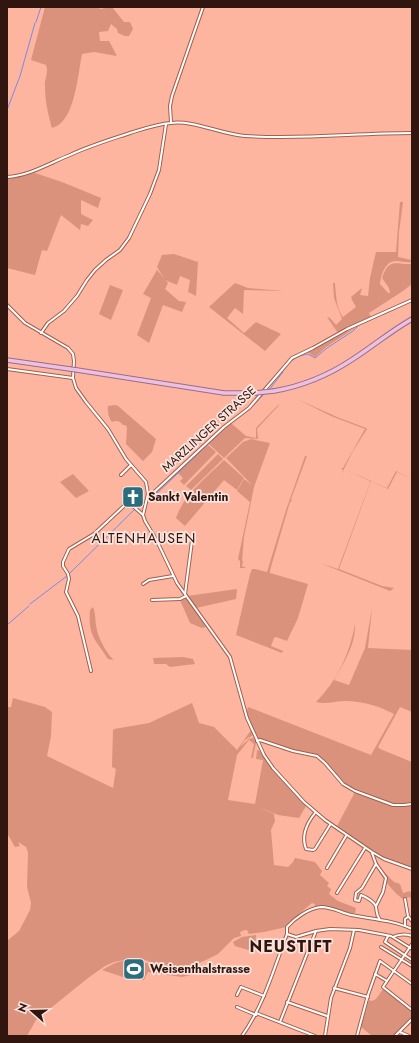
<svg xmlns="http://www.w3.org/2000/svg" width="419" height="1043" font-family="Jost,sans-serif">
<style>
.green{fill:#db927d}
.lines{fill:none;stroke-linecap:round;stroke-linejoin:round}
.stream{stroke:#7d89e3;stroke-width:1}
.street-casing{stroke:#9f5f4c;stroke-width:4}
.primary-casing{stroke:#a06a88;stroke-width:5.5}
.street{stroke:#fff;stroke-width:2}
.primary{stroke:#eac1df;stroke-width:3.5}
.primary-bridge-casing{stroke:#a06a88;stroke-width:5.5;stroke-linecap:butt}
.primary-bridge{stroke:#eac1df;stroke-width:3.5}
.labels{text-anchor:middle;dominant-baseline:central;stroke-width:3.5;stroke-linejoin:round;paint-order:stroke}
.street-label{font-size:12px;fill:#30160f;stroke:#fbe4dd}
.poi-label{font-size:12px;font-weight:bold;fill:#30160f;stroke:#fbe4dd;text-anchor:start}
.quarter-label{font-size:14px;letter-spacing:1px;fill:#30160f;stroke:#fbe4dd}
.district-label{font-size:16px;font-weight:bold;letter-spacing:1px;fill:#30160f;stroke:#fbe4dd}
</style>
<rect width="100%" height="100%" fill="#fdb5a0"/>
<!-- green -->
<g class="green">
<path d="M45,7H98L100,9L112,7L124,22H130L133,29L129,36H125L118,33L117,29L111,24L108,31L99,32L100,41H109L117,56L94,52L82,54C78,73 75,123 52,128C48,114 45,101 45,87C44,79 49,73 46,65L31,60Z"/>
<path d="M35,173L62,182L101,198L98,208L81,200V214L93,220L88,226L81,224L80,230L61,215L47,251L42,250L35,275L7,268V178Z"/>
<path d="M400,202H403L399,232L398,257L412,260V262C406,263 401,261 396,261C385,261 381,275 380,284L388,293H390L389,288L382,278C389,257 396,265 412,264V284L403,291L369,313L371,317L338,333L327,317L330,318L336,325L342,319L334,298L333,283H335C336,294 336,308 343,317L356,307L352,300L351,297L362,288L360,295L368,296L370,278L376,252H396Z"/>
<path d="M174,254L198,262L196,296L188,292L190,280L180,276L177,285L165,280L157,267L162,255Z"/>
<path d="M157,270L168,283L165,289L179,301L186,302L182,312L163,305L149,343L137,335L151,298L143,294Z"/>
<path d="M235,283L248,288L284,291L244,290L243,314L235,308L227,318L244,333L256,322L281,334L265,351L209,307Z"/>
<path d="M110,285L123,290L111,320L99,314Z"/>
<path d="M358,326L326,347L315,357L307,352Z"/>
<path d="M297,399L337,417L366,428L367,429L353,451L344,469L387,488L396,471L412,479L397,472L388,489L371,481L339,569L382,586L394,588L390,591L320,563L338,569L370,483V481L344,469L342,474L343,470L341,468H343L365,429L331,416Z"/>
<path d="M280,404L257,429L258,439L245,438L224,458L209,444L231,423L246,436L256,438V428L277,406Z"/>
<path d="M115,405L118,406L156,439L152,452L143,461L126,444L127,427L125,425H123C120,421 117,420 112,422C109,419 107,410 108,406Z"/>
<path d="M251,439L270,443L254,487L244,537L242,561H243L242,566L246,568H240V561L238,559L250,502L237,491L244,479L252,485L226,458L243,442Z"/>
<path d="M208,445L216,452L184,485L180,481L183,478L178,473Z"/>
<path d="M218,454L223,459L191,490L186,486Z"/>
<path d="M305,456H307L291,499L292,501L290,502L270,570V573L308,584L298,618L287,641L276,637L274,638L271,646L283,651L282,653L236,635L250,574L252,569H255L267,572L286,510Z"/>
<path d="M224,460L244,478L237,490L224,480L185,526L176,518C184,494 207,477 224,460Z"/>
<path d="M73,474L89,491L76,498L60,482Z"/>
<path d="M237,589L236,599L196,608L187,596Z"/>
<path d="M186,598L206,627L202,628L190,623L180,600Z"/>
<path d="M93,607C96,614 95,623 97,630C98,637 108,656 114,660L108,659C95,638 88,637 90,610Z"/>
<path d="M372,608L368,648L412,650V712L400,707L378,747L380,749L412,762V868L381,856L336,828L355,792L387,804L349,788L341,781L326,763L319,756L293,750L257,738C253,729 244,717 248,707L371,755L394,714C379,706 362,701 345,701C335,701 325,705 316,702C337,681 350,653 355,624C356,644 344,663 334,680L349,685L365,648Z"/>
<path d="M183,657L193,659L195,664L170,667L166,664H154L153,658Z"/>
<path d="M13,698L45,707L52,712L51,736L47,756L113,788L116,769L112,767V764L113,730L114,729L149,723L192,703L199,723L214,727L237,750L251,730L253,735L245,740L240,747L249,739L254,738L256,743L253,758H251L254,744L249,740L237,755L228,800L255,804L263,760L256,759L257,750L260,751L272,768L306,806L299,818L278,815L258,807L274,814L275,821L271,830L274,865L288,867L293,862L295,858L315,862L322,871L320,875L329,883L327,886L331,889L329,894L338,901L356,908L355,913C343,914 324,901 315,907V904L312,903L299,914L300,915L286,927L264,932L249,934L247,930H245L240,932L241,936L234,938L218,954L206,960L183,970L171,969L142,959L134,958L114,962L105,966L88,978L36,1020L27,1036H7V941L19,931L30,910L31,903L27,887L28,852L26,847L18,842L20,846L15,847L7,833V707H11Z"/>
<path d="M379,871H383L394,882L400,884L403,893L410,891L412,896V902L410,897L403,899C393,892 387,883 380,873Z"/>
<path d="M256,935L255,952L235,946L233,942L242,937Z"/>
<path d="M126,960V964L128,961C133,961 137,961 141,962C163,965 175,979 199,966V973L182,977L148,972L144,980L123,977L102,970L115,963Z"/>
<path d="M383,989L412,1011V1016L393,1036H372L361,1027L369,1000L372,1001L376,999Z"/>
</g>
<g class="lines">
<!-- stream -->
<g class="stream">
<path d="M36,22L41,7"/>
<path d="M7,110L20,76L35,23"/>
<path d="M400,304L412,299"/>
<path d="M284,370C290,360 297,356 308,354L315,358L327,348L353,331L359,325L395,309"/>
<path d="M269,390L283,372"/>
<path d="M235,420L250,409L265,393"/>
<path d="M150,500L226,427"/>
<path d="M69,574L135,509"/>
<path d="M30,604L67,576"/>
<path d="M7,625L29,606"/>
</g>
<!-- street casing -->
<g class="street-casing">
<g id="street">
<path d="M171,122L170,106L172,96L203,7"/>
<path d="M7,177C29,176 50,163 70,155C89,146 109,140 130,133C143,129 157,124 171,123C194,120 220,134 245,136C301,140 356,133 412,133"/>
<path d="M7,305L25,323L68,348L73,354L74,361L73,378L76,388L86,402L108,429L126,459L146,482L148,494L143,515L145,521L157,541L177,583L230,657L247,718L264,755L273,768L304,802L325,820L372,852L384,859L412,869"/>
<path d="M41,333L48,323L64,311L77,296L87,280L95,270L106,260L120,250L129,238L150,194L159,170L166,124"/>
<path d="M7,369L73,378"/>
<path d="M121,475L131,465"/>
<path d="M148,496L152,494L224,427L249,408L292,358L313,348L347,329L412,300"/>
<path d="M143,584L149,580L173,576"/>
<path d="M185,594L192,541"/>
<path d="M152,600L180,599L186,596"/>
<path d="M91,671L78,616L66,592L69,579L68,574L63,566V562L69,549L94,534L125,505L127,504L133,506L143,515"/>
<path d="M257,741L260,740L293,751L317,756L325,763L343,784L355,791L393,805H404L412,804"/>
<path d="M315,813C307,823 301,836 306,849L313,850L315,849L330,825"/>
<path d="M372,853L376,864L386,878L383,892L376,906"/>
<path d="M376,864L362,888L356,893L355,900L359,901L361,895C366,897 375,902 376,907C377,912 376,915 380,920"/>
<path d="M327,868L346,836"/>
<path d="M337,893L365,848"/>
<path d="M405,899L408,916L412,921"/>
<path d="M405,926V919L408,917"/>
<path d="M287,934L296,937L316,931L330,929L359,930L391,936L412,949"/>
<path d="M388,936L385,942L412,960"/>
<path d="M393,937C398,934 406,934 412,936"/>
<path d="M412,944L383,987L412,1010"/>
<path d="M381,947L412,966"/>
<path d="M375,974L387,981"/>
<path d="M334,988L368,997"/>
<path d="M237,995L241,987L264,996"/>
<path d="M287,1002L327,1016"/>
<path d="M237,1007L256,1015"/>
<path d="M256,1013L315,1036"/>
<path d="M280,1022L316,931"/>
<path d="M400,1032L409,1036"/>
<path d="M242,1036C264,1005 274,968 287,934V927C295,918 309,908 321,907C332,907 342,913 351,915C371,919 393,920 412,929"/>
<path d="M325,1036L331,998L350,948L354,930"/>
<path d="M357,1036L368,995L380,961L412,984"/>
<path d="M395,1036L412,1019"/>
</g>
</g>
<!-- primary casing -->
<g class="primary-casing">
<g id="primary">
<path d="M7,360L70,369"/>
<path d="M77,370L224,393H255"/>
<path d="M274,391C303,386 329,375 353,359C373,346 391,331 412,319"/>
</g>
</g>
<!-- street -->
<use href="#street" class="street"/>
<!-- primary -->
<use href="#primary" class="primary"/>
<!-- primary-bridge casing -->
<g class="primary-bridge-casing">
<g id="primary-bridge">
<path d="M70,369L77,370"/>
<path d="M255,393L274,391"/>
</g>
</g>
<!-- primary-bridge -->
<use href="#primary-bridge" class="primary-bridge"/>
</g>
<!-- icons -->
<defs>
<g id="church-square" transform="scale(1.15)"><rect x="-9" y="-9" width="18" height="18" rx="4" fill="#2a6e7e" stroke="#fbe4dd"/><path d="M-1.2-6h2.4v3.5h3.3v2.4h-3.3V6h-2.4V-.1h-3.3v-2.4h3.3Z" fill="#fff"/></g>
<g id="stadium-square" transform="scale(1.15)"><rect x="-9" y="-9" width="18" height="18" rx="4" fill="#2a6e7e" stroke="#fbe4dd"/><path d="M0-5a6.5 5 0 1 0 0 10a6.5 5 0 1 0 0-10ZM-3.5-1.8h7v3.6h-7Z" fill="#fff"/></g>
</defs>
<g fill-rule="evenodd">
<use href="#church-square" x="133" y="497"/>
<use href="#stadium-square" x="134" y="969"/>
</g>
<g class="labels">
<!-- street labels -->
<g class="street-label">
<text transform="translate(209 429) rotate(-42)">MARZLINGER STRASSE</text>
</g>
<!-- poi labels -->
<g class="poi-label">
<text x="148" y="497">Sankt Valentin</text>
<text x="150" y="969">Weisenthalstrasse</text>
</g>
<!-- quarter labels -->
<g class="quarter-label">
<text x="144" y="538">ALTENHAUSEN</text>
</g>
<!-- district labels -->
<g class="district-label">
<text x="291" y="946">NEUSTIFT</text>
</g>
</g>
<!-- border -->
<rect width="419" height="1043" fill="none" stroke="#30160f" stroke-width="16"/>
<!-- north arrow -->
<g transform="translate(32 1011) rotate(290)" stroke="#fbe4dd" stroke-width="3" paint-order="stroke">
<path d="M0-3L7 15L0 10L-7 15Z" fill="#30160f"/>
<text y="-6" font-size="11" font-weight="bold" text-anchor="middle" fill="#30160f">N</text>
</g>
</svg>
